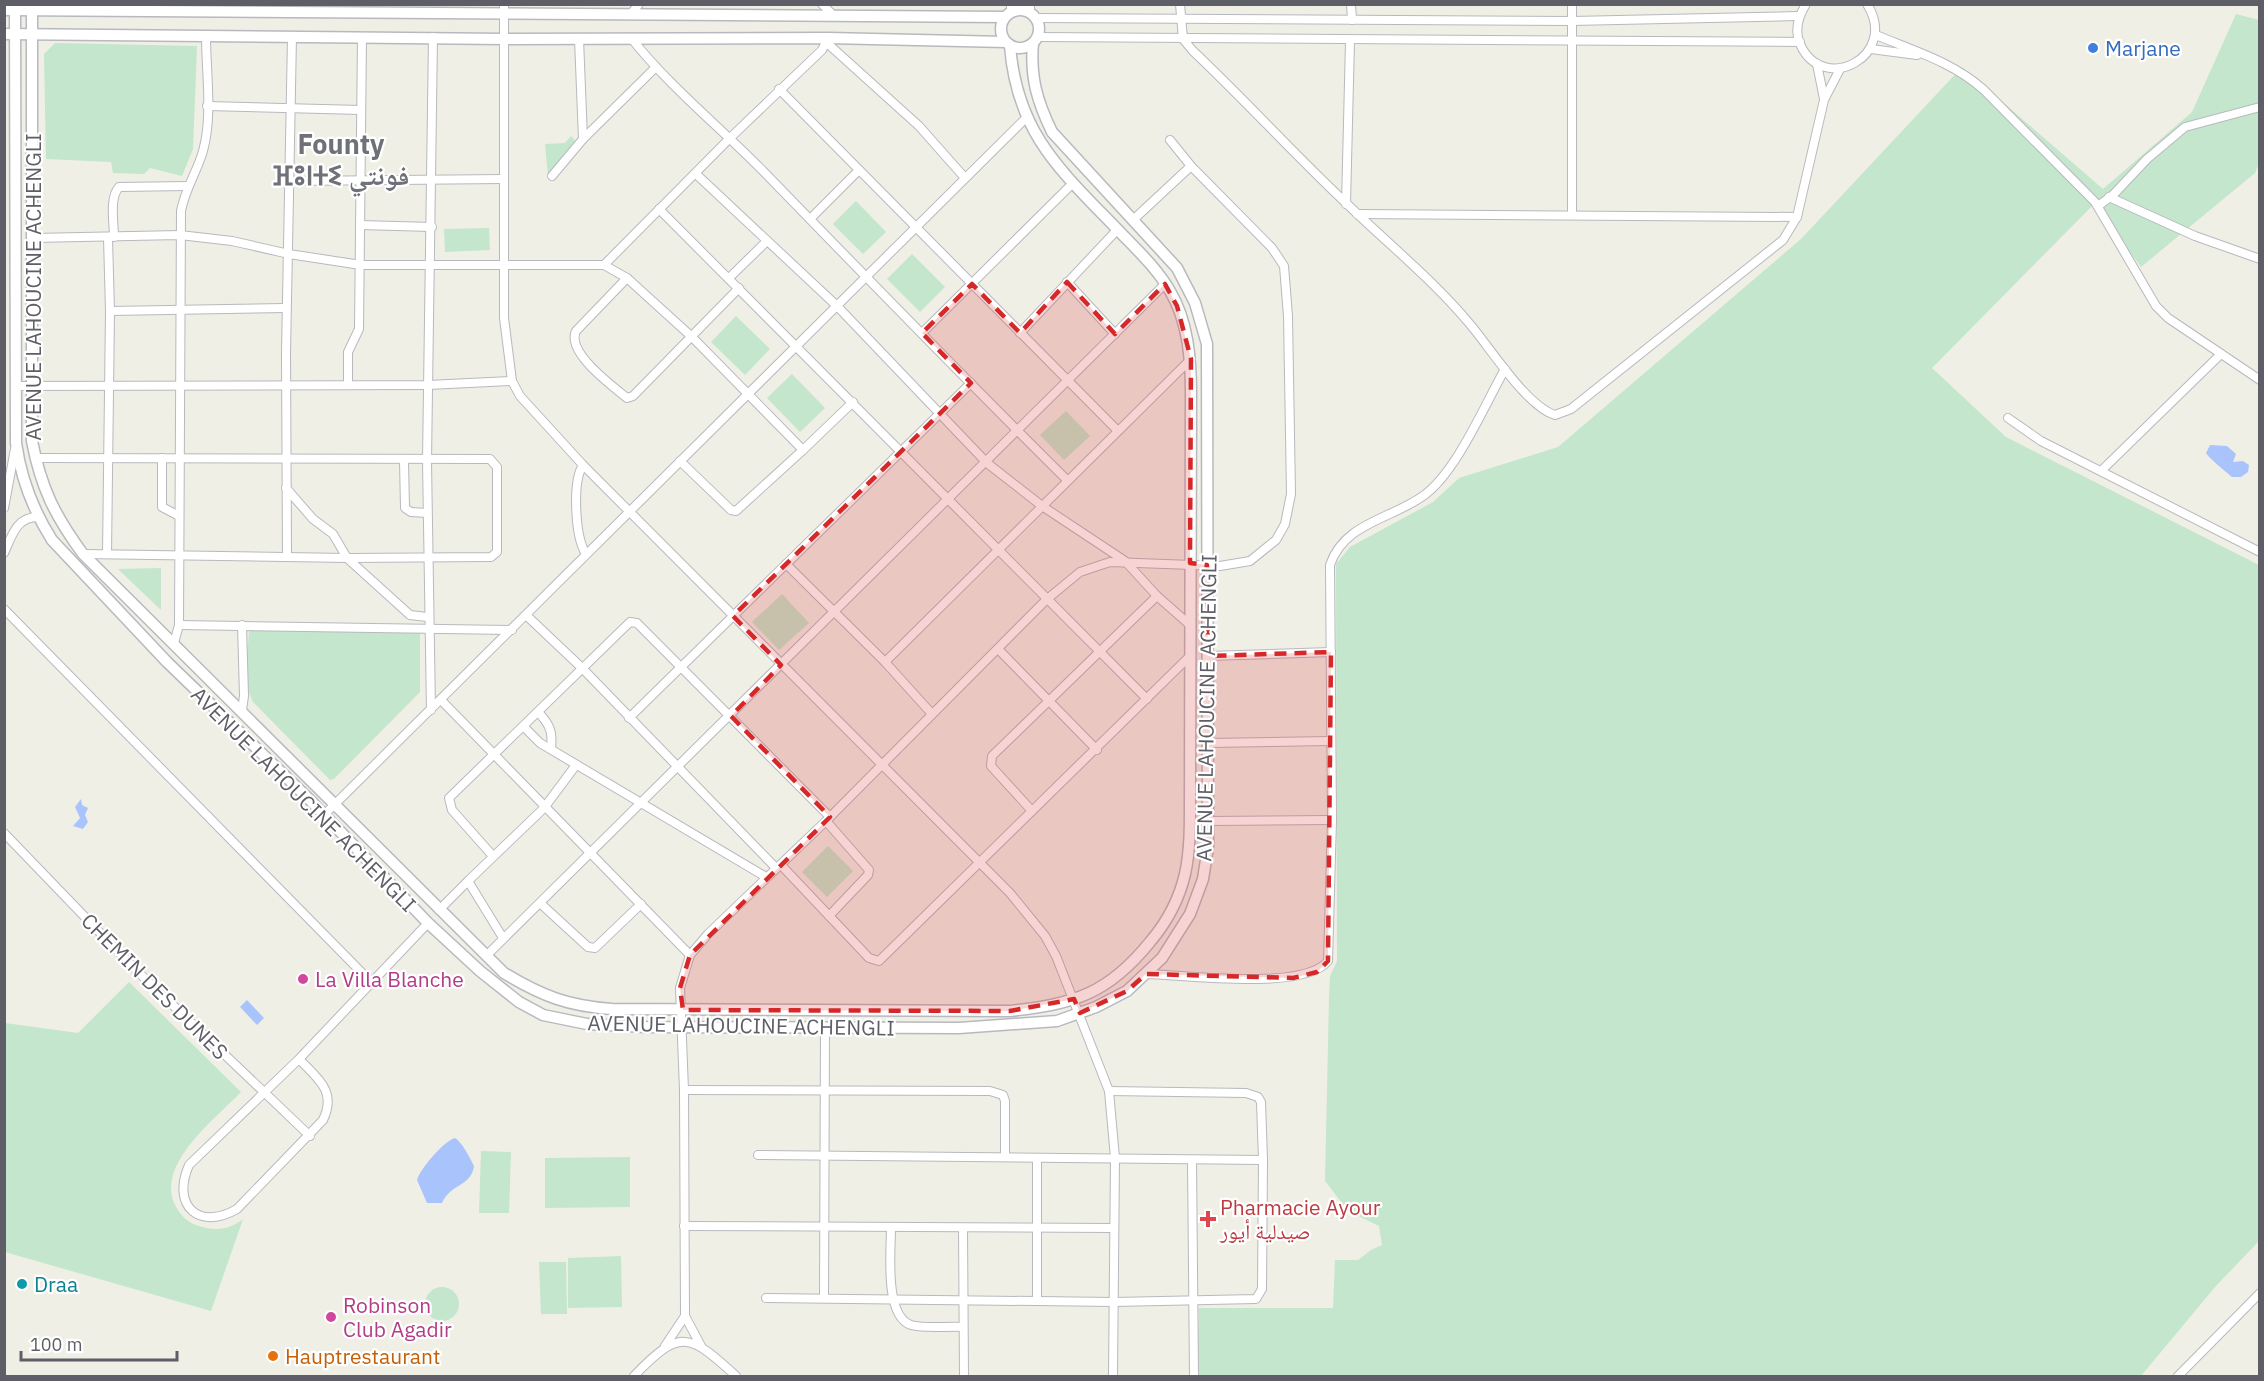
<svg xmlns="http://www.w3.org/2000/svg" width="2264" height="1381" font-family="'IBM Plex Sans','Noto Naskh Arabic','Noto Sans Tifinagh',sans-serif">
<style>
.green{fill:#c4e6cc}
.water{fill:#a9c3fc}
.lines{fill:none;stroke-linecap:round;stroke-linejoin:round}
.minor-casing{stroke:#b8b9bf;stroke-width:10}
.tertiary-casing{stroke:#b8b9bf;stroke-width:13}
.minor{stroke:#fff;stroke-width:8}
.tertiary{stroke:#fff;stroke-width:10}
.marked{fill:#d62828;fill-opacity:0.2;stroke:#d62828;stroke-width:4.5;stroke-dasharray:12 8;stroke-linejoin:round}
.shop-dot{fill:#3f7fe0;stroke:#fff;stroke-width:2}
.hotel-dot{fill:#d1479c;stroke:#fff;stroke-width:2}
.health-dot{fill:#e0444e;stroke:#fff;stroke-width:2}
.culture-dot{fill:#0f9aa8;stroke:#fff;stroke-width:2}
.food-dot{fill:#e8710a;stroke:#fff;stroke-width:2}
.labels{text-anchor:middle;dominant-baseline:central;stroke-width:4.5;stroke-linejoin:round;paint-order:stroke}
.shop-label{font-size:21px;fill:#366cbe;stroke:#fff;text-anchor:start}
.street-label{font-size:21px;fill:#5e5f66;stroke:#fff}
.hotel-label{font-size:21px;fill:#b23c85;stroke:#fff;text-anchor:start}
.health-label{font-size:21px;fill:#be3a42;stroke:#fff;text-anchor:start}
.culture-label{font-size:21px;fill:#0d838f;stroke:#fff;text-anchor:start}
.food-label{font-size:21px;fill:#c56008;stroke:#fff;text-anchor:start}
.district-label{font-size:27px;font-weight:bold;fill:#6f7178;stroke:#fff}
</style>
<rect width="100%" height="100%" fill="#efefe6"/>
<!-- green -->
<g class="green">
<path d="M2236,14L2259,20L2260,161L2255,173L2141,267L2094,204L1932,368L2006,437L2259,565V1241L2215,1287L2141,1376H1197L1199,1308H1333L1335,1260H1358L1371,1250L1382,1245L1379,1226L1348,1211L1325,1181L1329,997L1330,976L1337,961L1336,564L1350,547L1433,502L1459,478L1558,447L1801,239L1962,67L2103,189L2192,112Z"/>
<path d="M55,43L197,46L193,149L182,176L150,168L144,174L113,173L111,162L46,159L44,54Z"/>
<path d="M571,136L577,143L548,177L545,144L565,143Z"/>
<path d="M856,201L886,232L863,254L833,224Z"/>
<path d="M489,228L490,250L445,252L444,229Z"/>
<path d="M912,254L945,287L920,312L887,279Z"/>
<path d="M736,316L770,349L745,375L711,342Z"/>
<path d="M792,374L825,408L800,432L767,398Z"/>
<path d="M1066,411L1090,436L1064,460L1040,435Z"/>
<path d="M161,568V610L118,569Z"/>
<path d="M782,594L809,623L779,650L752,622Z"/>
<path d="M420,630V692L334,779L330,780L253,702C242,681 248,653 249,631Z"/>
<path d="M828,846L853,871L827,897L802,872Z"/>
<path d="M129,982L241,1092C215,1119 153,1166 176,1207C181,1215 187,1222 196,1225C214,1231 228,1231 243,1219L211,1311L5,1252V1023L78,1033Z"/>
<path d="M481,1151L511,1152L509,1213H479Z"/>
<path d="M630,1157V1207L545,1208V1158Z"/>
<path d="M621,1256L622,1307L568,1308V1258Z"/>
<path d="M539,1262H566L567,1314H541Z"/>
<circle cx="442" cy="1304" r="17"/>
</g>
<!-- water -->
<g class="water">
<path d="M2210,445L2227,446L2236,454L2233,462L2243,461L2249,465L2248,472L2241,477H2232C2226,472 2209,458 2206,453Z"/>
<path d="M81,799L82,805L88,808L85,815L88,822L83,829L73,826L80,818L75,807Z"/>
<path d="M247,1000L264,1018L257,1025L240,1007Z"/>
<path d="M455,1138C462,1142 470,1158 474,1166C471,1187 451,1183 442,1203H427L417,1180C420,1169 444,1141 455,1138Z"/>
</g>
<g class="lines">
<!-- minor casing -->
<g class="minor-casing">
<g id="minor">
<path d="M504,4V318L512,381L520,396L583,465L1010,893L1045,936L1056,956L1109,1091L1115,1158L1113,1376"/>
<path d="M822,4L834,16"/>
<path d="M1030,4V13"/>
<path d="M1180,4L1183,39L1193,51C1245,100 1293,153 1345,202C1386,242 1431,278 1469,323C1489,346 1526,406 1555,415L1571,409L1783,240L1797,217L1824,100L1840,69"/>
<path d="M1351,4L1352,20"/>
<path d="M1572,4V215"/>
<path d="M1806,4C1798,17 1794,30 1800,44C1823,96 1900,56 1867,4"/>
<path d="M1011,12V4"/>
<path d="M630,15L639,4"/>
<path d="M1035,18L1572,21L1798,16"/>
<path d="M1876,35C1914,51 1953,62 1984,90L2095,202L2156,306L2168,318L2260,380"/>
<path d="M1037,37L1800,42"/>
<path d="M631,38C670,87 721,128 765,173C865,276 965,379 1067,480"/>
<path d="M579,39L583,139"/>
<path d="M827,43L919,126L965,178"/>
<path d="M1871,49L1917,55"/>
<path d="M1817,64L1824,99"/>
<path d="M779,89L1117,430"/>
<path d="M207,106L361,110"/>
<path d="M696,174L837,306L987,463L1042,506L1125,561L1157,596L1190,625"/>
<path d="M552,176L583,139L656,67"/>
<path d="M289,181L504,179"/>
<path d="M2109,197L2195,236L2260,259"/>
<path d="M1346,204L1350,41"/>
<path d="M2098,206L2113,195L2147,159L2185,127L2260,107"/>
<path d="M659,209L1147,699"/>
<path d="M1357,214L1797,217"/>
<path d="M810,219L859,170"/>
<path d="M1133,220L1191,166"/>
<path d="M360,225L432,227"/>
<path d="M114,237C114,223 109,198 119,187L187,186"/>
<path d="M32,238L180,235L232,241L289,254L361,265H604L730,138L822,50L828,38"/>
<path d="M604,265L627,278L692,337L803,450L853,402"/>
<path d="M627,278L576,331C566,352 611,385 627,398L633,396L739,288"/>
<path d="M729,278L767,241"/>
<path d="M1067,282L1115,334"/>
<path d="M110,311L286,308"/>
<path d="M922,333L1072,184"/>
<path d="M1020,333L1117,230"/>
<path d="M348,384V352L359,329L362,37"/>
<path d="M15,386L428,385L512,381"/>
<path d="M2008,418L2041,441L2260,552"/>
<path d="M35,458L490,459L497,467V552L491,557L347,558L83,554"/>
<path d="M162,458V507L179,516"/>
<path d="M404,461L405,508L411,512L427,513"/>
<path d="M680,461L731,510L736,511L803,450"/>
<path d="M583,465C572,482 575,537 586,554"/>
<path d="M2102,470L2221,354"/>
<path d="M286,488L313,519L333,534L347,558L410,615L427,617"/>
<path d="M4,508L15,449"/>
<path d="M4,553C12,536 16,517 38,517"/>
<path d="M107,554L110,311L108,238"/>
<path d="M287,556L286,353L292,36"/>
<path d="M786,564L885,662"/>
<path d="M4,609L371,982"/>
<path d="M526,615L582,668L776,868"/>
<path d="M179,625L512,630"/>
<path d="M174,643L179,625L181,211C185,189 197,172 203,151C213,115 206,73 206,36"/>
<path d="M999,650L1097,750"/>
<path d="M1208,656L1331,652"/>
<path d="M441,700L690,955"/>
<path d="M242,710L244,696L242,625"/>
<path d="M431,710L427,461L433,37"/>
<path d="M539,713C550,725 553,732 551,749"/>
<path d="M932,714L885,662L1191,359"/>
<path d="M629,718L971,383"/>
<path d="M524,727L540,743L766,877"/>
<path d="M1208,743L1331,741"/>
<path d="M1032,811L991,766L992,756L1157,596"/>
<path d="M324,815L1026,118"/>
<path d="M826,821L869,870L868,875L829,916"/>
<path d="M1209,821L1332,820"/>
<path d="M4,833L137,971L310,1136"/>
<path d="M492,855L452,810L449,798L630,622L637,623L830,817"/>
<path d="M781,865L869,958L879,961L1191,655"/>
<path d="M468,881L544,808L576,765"/>
<path d="M540,903L588,947L595,948L641,904"/>
<path d="M439,910L468,881L503,938"/>
<path d="M486,956L1165,284"/>
<path d="M1146,974C1186,975 1304,991 1328,961L1332,820L1330,565C1344,523 1391,519 1423,496C1456,473 1484,406 1505,369"/>
<path d="M299,1059C318,1079 337,1091 323,1120L237,1209C199,1231 171,1206 189,1165L299,1059L428,923"/>
<path d="M684,1090L990,1091L1003,1095L1005,1101V1157"/>
<path d="M758,1155L1263,1160"/>
<path d="M1192,1160L1194,1376"/>
<path d="M684,1226L1114,1228"/>
<path d="M891,1228C891,1250 884,1316 911,1325C926,1329 947,1326 963,1327"/>
<path d="M963,1228L964,1376"/>
<path d="M766,1298L1114,1302L1256,1299L1262,1289L1263,1160L1261,1102L1258,1097L1246,1093L1109,1091"/>
<path d="M824,1298L825,1028"/>
<path d="M1037,1300V1158"/>
<path d="M665,1346L685,1316"/>
<path d="M701,1346L685,1316L684,1090L680,988L690,955L708,934L826,821L1046,600L1080,572L1110,562L1220,566L1250,561L1276,540L1285,524L1291,494L1288,316L1284,266L1272,248L1191,166L1170,140"/>
<path d="M634,1376C680,1328 689,1333 736,1376"/>
<path d="M2178,1376L2260,1293"/>
</g>
</g>
<!-- tertiary casing -->
<g class="tertiary-casing">
<g id="tertiary">
<path d="M15,4L16,443C21,479 33,510 52,540L167,662L310,800L428,923L480,971L519,1002L543,1015L587,1024L646,1027L959,1028L1057,1021L1096,1007L1127,991L1162,958L1190,914L1203,879L1208,847L1207,344L1195,303L1177,268L1052,132C1037,101 1030,77 1033,43"/>
<path d="M32,4V441C41,488 55,516 83,554L504,973C542,996 568,1006 612,1009L1010,1011C1074,1004 1108,994 1150,942C1167,922 1179,900 1185,874C1190,851 1190,828 1190,805L1191,393C1191,359 1188,321 1170,291C1156,267 1136,249 1117,229C1060,170 1017,133 1010,46"/>
<path d="M4,10L1005,17"/>
<circle cx="1020" cy="29" r="19"/>
<path d="M4,34L505,39L828,38L1006,42"/>
</g>
</g>
<!-- minor -->
<use href="#minor" class="minor"/>
<!-- tertiary -->
<use href="#tertiary" class="tertiary"/>
</g>
<!-- marked area -->
<path class="marked" d="M1067,282L1115,334L1165,284L1177,306L1191,359L1190,563L1207,565L1208,656L1331,652L1328,961L1317,972L1293,978L1146,974L1127,991L1080,1013L1074,999L1010,1011L683,1010L680,988L690,955L830,817L731,716L781,665L733,616L971,383L922,333L972,284L1020,333Z"/>
<!-- markers -->
<circle class="shop-dot" cx="2093" cy="48" r="6"/>
<g class="hotel-dot">
<circle cx="303" cy="979" r="6"/>
<circle cx="331" cy="1317" r="6"/>
</g>
<path class="health-dot" d="M1205 1210h6v6h6v6h-6v6h-6v-6h-6v-6h6z"/>
<circle class="culture-dot" cx="22" cy="1284" r="6"/>
<circle class="food-dot" cx="273" cy="1356" r="6"/>
<g class="labels">
<!-- shop labels -->
<g class="shop-label">
<text x="2105" y="48">Marjane</text>
</g>
<!-- street labels -->
<g class="street-label">
<text transform="translate(33 287) rotate(-90)">AVENUE LAHOUCINE ACHENGLI</text>
<text transform="translate(1206 708) rotate(-89)">AVENUE LAHOUCINE ACHENGLI</text>
<text transform="translate(304 799) rotate(45)">AVENUE LAHOUCINE ACHENGLI</text>
<text transform="translate(155 986) rotate(45)">CHEMIN DES DUNES</text>
<text transform="translate(741 1025) rotate(1)">AVENUE LAHOUCINE ACHENGLI</text>
</g>
<!-- hotel labels -->
<g class="hotel-label">
<text x="315" y="979">La Villa Blanche</text>
<text x="343" y="1305">Robinson<tspan x="343" dy="24">Club Agadir</tspan></text>
</g>
<!-- health labels -->
<g class="health-label">
<text x="1220" y="1207">Pharmacie Ayour<tspan x="1220" dy="24">صيدلية أيور</tspan></text>
</g>
<!-- culture labels -->
<g class="culture-label">
<text x="34" y="1284">Draa</text>
</g>
<!-- food labels -->
<g class="food-label">
<text x="285" y="1356">Hauptrestaurant</text>
</g>
<!-- district labels -->
<g class="district-label">
<text x="341" y="143">Founty<tspan x="341" dy="31">ⴼⵓⵏⵜⵉ فونتي</tspan></text>
</g>
</g>
<!-- border -->
<rect width="2264" height="1381" fill="none" stroke="#5e5f66" stroke-width="12"/>
<!-- scale -->
<path d="M21 1351v9h156v-9" fill="none" stroke="#5e5f66" stroke-width="3"/>
<text x="30" y="1351" font-size="18" fill="#5e5f66" stroke="#ffffff" stroke-width="4.5" paint-order="stroke">100 m</text>
</svg>
